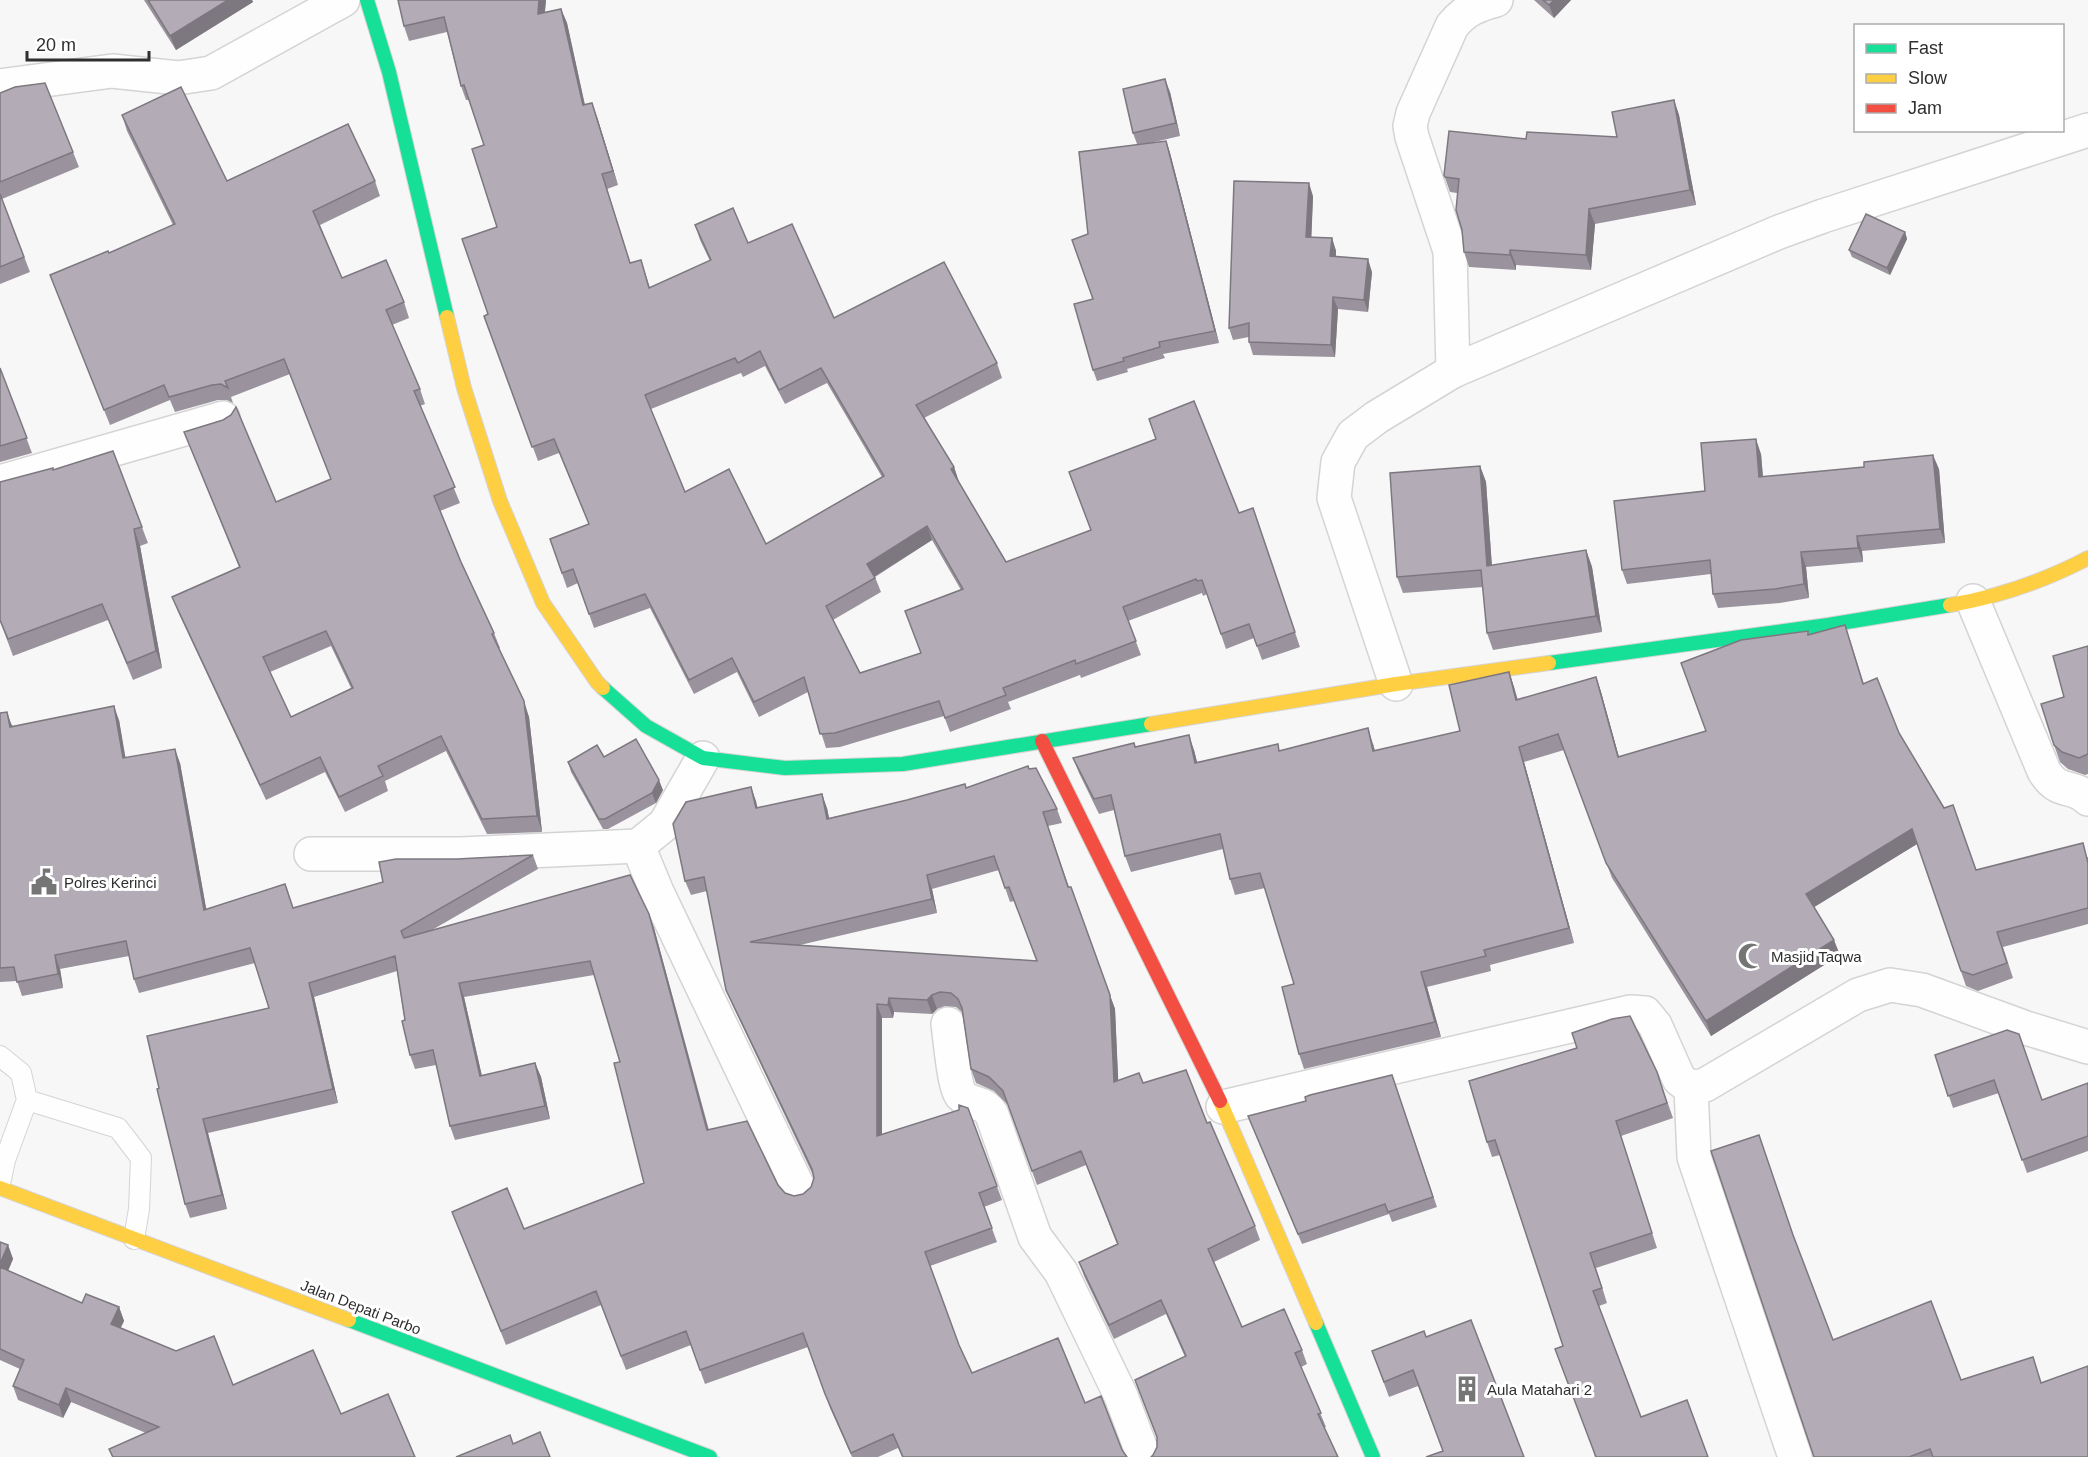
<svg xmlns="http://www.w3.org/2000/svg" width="2088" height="1457" font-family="Helvetica,sans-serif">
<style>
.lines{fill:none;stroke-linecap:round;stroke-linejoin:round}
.lane-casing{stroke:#d4d4d5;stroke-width:22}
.street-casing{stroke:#d4d4d5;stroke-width:36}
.fast-casing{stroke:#d4d4d5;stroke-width:16}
.slow-casing{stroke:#d4d4d5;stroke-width:16}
.jam-casing{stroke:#d4d4d5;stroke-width:16}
.lane{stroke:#fefefe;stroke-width:20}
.street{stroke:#fefefe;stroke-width:33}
.fast{stroke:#16e098;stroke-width:14}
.slow{stroke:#ffcf43;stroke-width:14}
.jam{stroke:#f24e42;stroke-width:14}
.wall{fill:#9a939d;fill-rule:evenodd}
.shaded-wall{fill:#7d787f}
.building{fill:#b3abb6;stroke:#7d787f;stroke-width:1.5;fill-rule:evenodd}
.labels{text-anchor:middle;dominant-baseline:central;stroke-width:6;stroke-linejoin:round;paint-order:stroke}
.poi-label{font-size:15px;fill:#2f2f30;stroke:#fff;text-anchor:start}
.street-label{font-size:15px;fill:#2f2f30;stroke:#fff}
</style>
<rect width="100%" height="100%" fill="#f7f7f8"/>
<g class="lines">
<!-- lane casing -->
<g class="lane-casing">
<g id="lane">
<path d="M0,1056L21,1073L27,1100L5,1160L0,1184"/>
<path d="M27,1100L118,1128L141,1158L139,1209L134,1239"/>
</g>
</g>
<!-- street casing -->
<g class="street-casing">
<g id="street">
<path d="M0,86L112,71L178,78L211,73L343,0"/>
<path d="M1453,371L1450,251L1412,137L1410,126L1413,113L1452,26C1465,10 1477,5 1496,0"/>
<path d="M0,482L223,418"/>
<path d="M1973,601L2044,771C2059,796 2072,783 2088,799"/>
<path d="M1396,684L1334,498L1338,462L1353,435L1377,417L1453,371L1779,232L1823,216L2088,130"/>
<path d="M703,758L665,824L638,846L657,892L800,1191"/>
<path d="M311,854H461L638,846"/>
<path d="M948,1024C950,1037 954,1088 961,1095C971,1106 984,1100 992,1115L1035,1237L1061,1272L1121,1396L1144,1457"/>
<path d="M1691,1088L1694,1157L1795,1457"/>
<path d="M1223,1107L1630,1012L1645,1013L1655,1025L1679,1079L1691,1088L1705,1085L1858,995L1890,985L1922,990L2026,1028L2088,1047"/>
</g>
</g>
<!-- fast casing -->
<g class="fast-casing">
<g id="fast">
<path d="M367,0L389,72L447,317"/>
<path d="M1549,663L1828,625L1950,605"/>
<path d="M603,688L646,726L703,758L785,768L903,764L1151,724"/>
<path d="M349,1320L710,1457"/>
<path d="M1316,1323L1373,1457"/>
</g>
</g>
<!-- slow casing -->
<g class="slow-casing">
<g id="slow">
<path d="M447,317L464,388L500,501L543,603L597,682L603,688"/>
<path d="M1950,605C1997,597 2046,580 2088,558"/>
<path d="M1151,724L1396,684L1549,663"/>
<path d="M1220,1101L1316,1323"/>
<path d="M0,1188L349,1320"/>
</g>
</g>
<!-- jam casing -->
<g class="jam-casing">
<path id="jam" d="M1042,741L1220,1101"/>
</g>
<!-- lane -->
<use href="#lane" class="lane"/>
<!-- street -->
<use href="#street" class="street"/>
<!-- fast -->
<use href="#fast" class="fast"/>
<!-- slow -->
<use href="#slow" class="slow"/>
<!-- jam -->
<use href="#jam" class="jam"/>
</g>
<!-- wall -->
<g class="wall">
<path d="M144,0H252L253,2L176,50Z"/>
<path d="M398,0H546L545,12L561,9L567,23L585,105L597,117L618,185L607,189L630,263L641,260L650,288L710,261L700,240L695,225L748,243L834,318L997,363L1002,378L924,418L954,467L959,482L1006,562L1239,513L1253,508L1300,647L1262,660L1254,638L1226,649L1207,594L1203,596L1202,593L1128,621L1141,655L1081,678L1080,675L1008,702L1011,709L950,732L944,716L840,747L826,748L808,692L759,717L737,672L694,694L650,608L594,628L578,583L567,588L550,539L589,524L559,453L538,461L484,316L488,314L497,227L484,145L469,100H466L461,86L447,32L409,41L404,26ZM765,366L785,404L827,383L882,477L766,544L685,492L651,409L741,373L743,377ZM932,540L961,590L921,654L860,673L833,620L881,592L875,577Z"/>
<path d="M1534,0H1571L1554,18Z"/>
<path d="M1170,92L1180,136L1150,143L1166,141L1170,153L1219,343L1163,354L1165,358L1127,369L1128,372L1097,381L1093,370V299L1088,234L1137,144L1133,133Z"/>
<path d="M0,93L73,152L79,167L2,199L30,272L0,284Z"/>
<path d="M1674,100L1679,115L1696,205L1595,224L1591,270L1516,265V270L1469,267L1464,252L1462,230L1457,193L1450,192L1444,175L1526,139L1617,137Z"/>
<path d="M122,115L227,181H375L380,196L320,225L342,278L404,302L409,318L392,325L420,389L425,404L420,406L460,503L440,511L461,562L494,633L500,648L499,649L529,717L542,832L487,834L446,751L385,781L388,791L345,812L325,772L266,800L178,612L172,597L239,567L184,432L276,502L331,480L290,374L231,397L233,403L227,400H218L175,412L170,400L110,425L50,275L109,253L173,225L127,131ZM331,646L351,688L291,717L270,672Z"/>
<path d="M1313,196L1311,237L1332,238L1336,251V257L1372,272L1368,312L1338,309L1335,357L1253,355L1249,342V337L1233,340L1229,328Z"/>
<path d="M1905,232L1907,239L1890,275L1852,257L1849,250Z"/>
<path d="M0,368L32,453L0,462Z"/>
<path d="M113,451L148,543L140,546L162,668L133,680L108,620L13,656L0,621L53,470Z"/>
<path d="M1761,454L1763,477L1939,469L1945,543L1862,551L1863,562L1806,567L1809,598L1780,603L1718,608L1713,594L1711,574L1627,584L1622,570L1705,491Z"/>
<path d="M1480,466L1486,482L1492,566L1586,550L1592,567L1602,632L1493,650L1487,633L1483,587L1403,593L1397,577Z"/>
<path d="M1808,631L1809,634L1850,640L1864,684L1899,733L1976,870L2088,857V924L2003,947L2013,978L1978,991L1966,986L1917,844L1814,907L1840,955L1711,1036L1612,878L1564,750L1524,762L1574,943L1490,965L1491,971L1427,987L1441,1037L1304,1069L1299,1054L1294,984L1265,888L1235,895L1230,879L1223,849L1131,872L1125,856L1114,810L1099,814L1079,773L1073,758L1135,747L1194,750L1197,762L1280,750L1373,744L1375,751L1460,731L1509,672L1514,687L1518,700L1596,677L1601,692L1619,757L1706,731Z"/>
<path d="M2088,646V774L2085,775L2068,769L2060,762L2054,745L2064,697Z"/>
<path d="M0,713L13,726L119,720L125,758L180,763L206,909L293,908L383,882L457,859L533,855L538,869L432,930L649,914L654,928L709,1130L778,1185L785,1193L794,1196L803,1194L811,1187L814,1178L813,1175L732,1004L726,990L707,891L691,895L685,881L751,787L757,808H827L829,818L967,788L1029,769L1057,809L1062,823L1048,826L1069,887L1115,1009L1118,1081L1143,1083L1207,1123L1255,1226L1260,1240L1214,1262L1242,1327L1302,1350L1307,1364L1301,1367L1326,1427L1153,1455L1157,1447L1185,1357L1166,1314L1114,1339L1084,1276L1079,1262L1117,1244L1086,1165L1037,1185L1008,1105L994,1091L976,1083L971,1069L962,1012L956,1007L945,1006L937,1009L932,1014L894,1012L893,1018H882V1135L968,1108L1002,1200L984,1207L997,1242L930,1266L959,1345L972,1373L1085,1403L1127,1457H902L898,1448L878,1457H852L830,1408L808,1347L705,1384L691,1345L626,1370L601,1305L506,1345L452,1212L524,1229L644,1183L620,1062L594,975L464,997L482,1076L535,1063L541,1077L550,1119L455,1140L450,1126L436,1065L415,1069L410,1055L397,971L314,997L338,1103L208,1133L227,1209L190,1218L185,1204L159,1088L269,1008L255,963L139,993L134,979L129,956L60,969L63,988L22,996L17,981L0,982ZM999,870L1010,902L1014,901L1037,961L800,945L937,913L932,889Z"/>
<path d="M604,757L663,790L656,803L608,829H603L571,772L568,762Z"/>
<path d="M1935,1055L2042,1100L2088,1083V1151L2027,1173L1999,1093L1953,1108Z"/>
<path d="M1657,1072L1673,1118L1621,1136L1657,1248L1596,1268L1607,1303L1599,1306L1641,1417L1595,1457L1563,1346L1500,1155L1492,1157L1487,1142Z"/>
<path d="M1392,1075L1437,1207L1392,1222L1389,1214L1302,1244L1248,1116L1306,1101Z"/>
<path d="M0,1242L8,1245L13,1259L8,1271L82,1303L119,1307L124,1321L120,1328L233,1385L341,1414L415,1457H112L109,1449L146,1433L71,1402L63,1418L18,1400L13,1386L20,1369L0,1360Z"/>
<path d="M1796,1243L1833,1340L1961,1380L2037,1370L2041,1382L2088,1457H1814Z"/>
<path d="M1424,1331L1443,1451L1418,1386L1389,1397L1372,1351Z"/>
</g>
<!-- shaded-wall -->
<g class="shaded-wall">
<path d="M228,0H252L253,2L176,50L170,36Z"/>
<path d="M539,0H546L543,28L538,14Z"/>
<path d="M1554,0H1571L1554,18L1549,5Z"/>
<path d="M561,9L567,23L588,120L583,105Z"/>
<path d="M1165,79L1170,92L1180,136L1176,123Z"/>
<path d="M1674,100L1679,115L1696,205L1690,190Z"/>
<path d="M592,103L597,117L618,185L613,171Z"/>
<path d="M1166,141L1170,153L1219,343L1215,331Z"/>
<path d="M602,174L607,189L635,278L630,263Z"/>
<path d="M1309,183L1313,196L1311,249L1306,237Z"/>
<path d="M1589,209L1595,224L1591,270L1586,255Z"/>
<path d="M1905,232L1907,239L1890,275L1887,268Z"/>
<path d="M1332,238L1336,251L1335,269L1330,256Z"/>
<path d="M1510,250L1516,265V270L1510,255Z"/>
<path d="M1368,259L1372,272L1368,312L1364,300Z"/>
<path d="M1333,297L1338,309L1335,357L1331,345Z"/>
<path d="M1756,439L1761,454L1764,491L1759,477Z"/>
<path d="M1933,455L1939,469L1945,543L1940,529Z"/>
<path d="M1480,466L1486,482L1493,583L1487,566Z"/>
<path d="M954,467L959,482L956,484L951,469Z"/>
<path d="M927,526L932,540L872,578L867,564Z"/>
<path d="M134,529L140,546L162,668L156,651Z"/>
<path d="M1857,536L1862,551L1863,562L1858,548Z"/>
<path d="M1586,550L1592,567L1602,632L1596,616Z"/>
<path d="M1801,552L1806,567L1809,598L1804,584Z"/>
<path d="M1509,672L1514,687L1521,715L1516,700Z"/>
<path d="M1596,677L1601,692L1623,772L1618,757Z"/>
<path d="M524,701L529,717L542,832L537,816Z"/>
<path d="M114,706L119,720L128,772L123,758Z"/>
<path d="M7,712L12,726L10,727Z"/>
<path d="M1368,728L1373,744L1379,767L1373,751Z"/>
<path d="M1189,735L1194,750L1201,778L1195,763Z"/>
<path d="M1519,747L1524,762L1574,943L1569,928Z"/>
<path d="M175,749L180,763L209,924L204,910Z"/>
<path d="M659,780L663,790L656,803L652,793Z"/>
<path d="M751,787L756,801L761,822L756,808Z"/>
<path d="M822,794L827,808L832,833L827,819Z"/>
<path d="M1912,829L1917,844L1811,909L1806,894Z"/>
<path d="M927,875L932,889L937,913L932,899Z"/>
<path d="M649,914L654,928L712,1144L707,1130Z"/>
<path d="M1834,940L1840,955L1711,1036L1706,1021Z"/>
<path d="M55,955L60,969L63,988L58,974Z"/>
<path d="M1421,972L1427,987L1441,1037L1435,1022Z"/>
<path d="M309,983L314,997L338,1103L333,1089Z"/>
<path d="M459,983L464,997L485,1090L480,1076Z"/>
<path d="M932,995L937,1009L932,1014L927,1000Z"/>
<path d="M1110,995L1115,1009L1119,1096L1114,1082Z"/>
<path d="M889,998L894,1012L893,1018L888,1005Z"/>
<path d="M877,1004L882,1018V1150L877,1136Z"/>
<path d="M535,1063L541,1077L550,1119L545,1106Z"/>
<path d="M203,1119L208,1133L227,1209L222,1195Z"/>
<path d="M8,1245L13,1259L4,1280L0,1271V1264Z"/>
<path d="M119,1307L124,1321L116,1338L111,1324Z"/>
<path d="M66,1388L71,1402L63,1418L59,1405Z"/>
</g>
<!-- building -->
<g class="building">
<path d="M148,0H228L170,36Z"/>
<path d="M398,0H539L538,14L561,9L583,105L592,103L613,171L602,174L630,263L641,260L649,288L711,260L695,225L733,208L748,243L792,224L834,318L944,262L997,363L916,405L954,467L951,469L1006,562L1091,530L1069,472L1156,439L1149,419L1194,401L1239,513L1253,508L1295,632L1257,646L1249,624L1221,634L1202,580L1197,581L1196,579L1123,607L1136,641L1076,664L1075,660L1003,688L1006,695L945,718L939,701L835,733L820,734L804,677L754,702L732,658L689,680L645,594L589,614L573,569L562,573L550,539L589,524L554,439L532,447L484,316L488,314L462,239L497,227L472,149L484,145L464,85L461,86L444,17L404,26ZM760,351L779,390L821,368L884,476L766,544L729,469L685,492L645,395L735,358L738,363ZM927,526L963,589L905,611L921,653L860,673L826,606L875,578L867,564Z"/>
<path d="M1543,0H1554L1549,5Z"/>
<path d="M1165,79L1176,123L1133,133L1123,89Z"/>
<path d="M45,83L73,152L0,182V93L15,87Z"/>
<path d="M181,87L227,181L348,124L375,181L313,211L342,278L386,260L404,302L386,310L420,389L414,391L455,487L434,496L461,562L494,633L492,634L524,701L537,816L482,819L441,736L378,766L383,776L339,797L320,757L260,785L172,597L240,567L184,432L223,420L231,415L236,407L276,502L331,479L284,359L225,381L228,388L221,384L212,385L169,397L164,385L104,410L50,275L108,251L109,253L175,224L122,115ZM326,631L353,688L291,717L263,657Z"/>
<path d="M1674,100L1690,190L1589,209L1586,255L1510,250V255L1464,252L1462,230L1456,210L1459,179L1445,177L1444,175L1449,131L1526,139L1527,132L1617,137L1612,112Z"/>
<path d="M1166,141L1215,331L1159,342L1160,347L1123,358L1124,361L1093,370L1074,304L1093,299L1072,240L1088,234L1079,152Z"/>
<path d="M1234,181L1309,183L1306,237L1332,238L1330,256L1368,259L1364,300L1333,297L1331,345L1249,342V323L1229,328Z"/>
<path d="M0,194L24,257L0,267Z"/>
<path d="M1866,214L1905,232L1887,268L1849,250Z"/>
<path d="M0,368L27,438L0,446Z"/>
<path d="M1756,439L1759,477L1864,467V462L1933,455L1940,529L1857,536L1858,548L1801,552L1804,584L1775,589L1713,594L1710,560L1622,570L1614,501L1705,491L1701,443Z"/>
<path d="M113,451L142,527L134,529L156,651L127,663L102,604L8,639L0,620V482L53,468V470Z"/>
<path d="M1480,466L1487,566L1586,550L1596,616L1487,633L1481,570L1397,577L1390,473Z"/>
<path d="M1845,625L1863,684L1877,678L1899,733L1944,808L1953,805L1976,870L2083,843L2088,863V908L1997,932L2007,963L1973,975L1961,971L1912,829L1806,894L1834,940L1706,1021L1606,863L1558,734L1519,747L1569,928L1484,950L1486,956L1421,972L1435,1022L1299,1054L1282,987L1294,984L1260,873L1230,879L1220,834L1125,856L1111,795L1094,799L1073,758L1134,743L1135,747L1189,735L1195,763L1278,744L1279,751L1368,728L1373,751L1460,731L1449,685L1509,672L1516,700L1596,677L1618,757L1706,731L1681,663L1741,640L1808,631V635Z"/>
<path d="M2088,646V754L2079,758L2062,752L2054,745L2041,704L2064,697L2053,656Z"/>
<path d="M114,706L123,758L175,749L204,910L285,884L293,908L383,882L379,862L396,859H457L533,855L401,931L404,938L630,875L649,914L707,1130L747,1121L778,1185L785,1193L794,1196L803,1194L811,1187L814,1178L812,1169L726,990L704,877L685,881L673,824L686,802L751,787L756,808L822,794L827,819L907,800L965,784L966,788L1028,766L1029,769L1036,768L1057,809L1043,812L1068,887H1071L1110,995L1114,1082L1139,1073L1143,1083L1186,1070L1207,1123L1210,1122L1255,1226L1208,1249L1242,1327L1284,1309L1302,1350L1295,1353L1321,1413L1318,1414L1338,1457H1151L1153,1455L1157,1447V1437L1135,1380L1186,1356L1161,1300L1109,1325L1079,1262L1118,1244L1081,1151L1032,1171L1003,1091L989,1077L971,1069L962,1008L958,999L951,993L940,992L932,995L927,1000L889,998L888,1005L877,1004V1136L959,1110V1105L968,1108L997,1186L979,1193L992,1228L925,1252L959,1345L972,1373L1058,1338L1085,1403L1101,1396L1122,1450L1127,1457H903L893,1434L851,1453L825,1394L803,1333L700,1370L686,1331L621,1356L596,1291L501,1331L452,1212L507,1188L524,1229L644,1183L614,1063L620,1062L590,961L459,983L480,1076L535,1063L545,1106L450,1126L433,1050L410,1055L402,1021L405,1020L395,956L309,983L333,1089L203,1119L222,1195L185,1204L157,1089L159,1088L147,1036L269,1008L250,948L134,979L126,941L55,955L58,974L17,982L14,967L0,968V713L7,712L10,727ZM994,856L1005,888L1009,887L1037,961L750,942L932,899L927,875Z"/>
<path d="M636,739L659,780L652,793L605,819H599L568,762L597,745L604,757Z"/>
<path d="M1630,1016L1657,1072L1667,1103L1616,1121L1652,1233L1590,1253L1602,1288L1593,1291L1641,1417L1687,1400L1708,1457H1596L1555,1349L1563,1346L1495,1140L1487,1142L1469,1081L1577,1048L1572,1033L1612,1019Z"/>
<path d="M2007,1030L2019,1034L2042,1100L2088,1083V1136L2022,1160L1994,1080L1948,1096L1935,1055Z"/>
<path d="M1392,1075L1433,1197L1388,1212L1385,1204L1298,1234L1248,1116L1306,1101L1305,1097L1310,1095Z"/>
<path d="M1759,1135L1793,1235L1833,1340L1931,1301L1961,1380L2033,1357L2041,1383L2088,1366V1457H1933L1930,1449L1909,1457H1814L1711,1151Z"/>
<path d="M0,1242L8,1245L0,1264Z"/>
<path d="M0,1267L82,1303L86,1294L119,1307L111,1324L176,1351L214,1336L233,1385L313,1350L341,1414L388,1394L415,1457H113L109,1449L159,1427L66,1388L59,1405L13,1386L24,1360L0,1349Z"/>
<path d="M1471,1320L1524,1457H1426L1443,1451L1413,1370L1384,1382L1372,1351L1424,1331L1426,1337Z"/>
<path d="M540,1432L550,1457H456L510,1435L513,1444Z"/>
</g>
<!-- icons -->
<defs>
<g id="civic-bare" transform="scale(2.07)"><path d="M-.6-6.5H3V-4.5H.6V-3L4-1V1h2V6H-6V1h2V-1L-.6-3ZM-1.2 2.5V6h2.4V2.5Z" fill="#757576" stroke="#fff" stroke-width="2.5" paint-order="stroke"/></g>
<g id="mosque-bare" transform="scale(2.07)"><path d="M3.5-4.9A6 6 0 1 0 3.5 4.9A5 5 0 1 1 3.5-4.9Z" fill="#757576" stroke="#fff" stroke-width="2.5" paint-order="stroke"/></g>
<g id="building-bare" transform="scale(2.07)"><path d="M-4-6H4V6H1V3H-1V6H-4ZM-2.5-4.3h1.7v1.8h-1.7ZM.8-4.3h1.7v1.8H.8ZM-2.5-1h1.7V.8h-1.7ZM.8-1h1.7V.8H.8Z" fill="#757576" stroke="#fff" stroke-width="2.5" paint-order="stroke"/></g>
</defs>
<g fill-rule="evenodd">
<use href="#civic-bare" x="44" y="882"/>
<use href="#mosque-bare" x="1751" y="956"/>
<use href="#building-bare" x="1467" y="1389"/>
</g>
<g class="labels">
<!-- poi labels -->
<g class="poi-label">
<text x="64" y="882">Polres Kerinci</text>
<text x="1771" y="956">Masjid Taqwa</text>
<text x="1487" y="1389">Aula Matahari 2</text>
</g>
<!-- street labels -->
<g class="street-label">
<text transform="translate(361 1307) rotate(21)">Jalan Depati Parbo</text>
</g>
</g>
<!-- legend -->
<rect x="1854" y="24" width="210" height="108" fill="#ffffff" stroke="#acacac" stroke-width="1.5"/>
<rect x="1866" y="44" width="30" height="9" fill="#16e098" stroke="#acacac" stroke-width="1.5"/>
<text x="1908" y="54" font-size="18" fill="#2f2f30">Fast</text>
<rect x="1866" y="74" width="30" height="9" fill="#ffcf43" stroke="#acacac" stroke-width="1.5"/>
<text x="1908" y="84" font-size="18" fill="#2f2f30">Slow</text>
<rect x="1866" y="104" width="30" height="9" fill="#f24e42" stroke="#acacac" stroke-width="1.5"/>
<text x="1908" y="114" font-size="18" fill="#2f2f30">Jam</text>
<!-- scale -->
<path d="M27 51v9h122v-9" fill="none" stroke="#2f2f30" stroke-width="3"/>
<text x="36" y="51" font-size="18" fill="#2f2f30" stroke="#ffffff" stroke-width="4.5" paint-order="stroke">20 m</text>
</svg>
